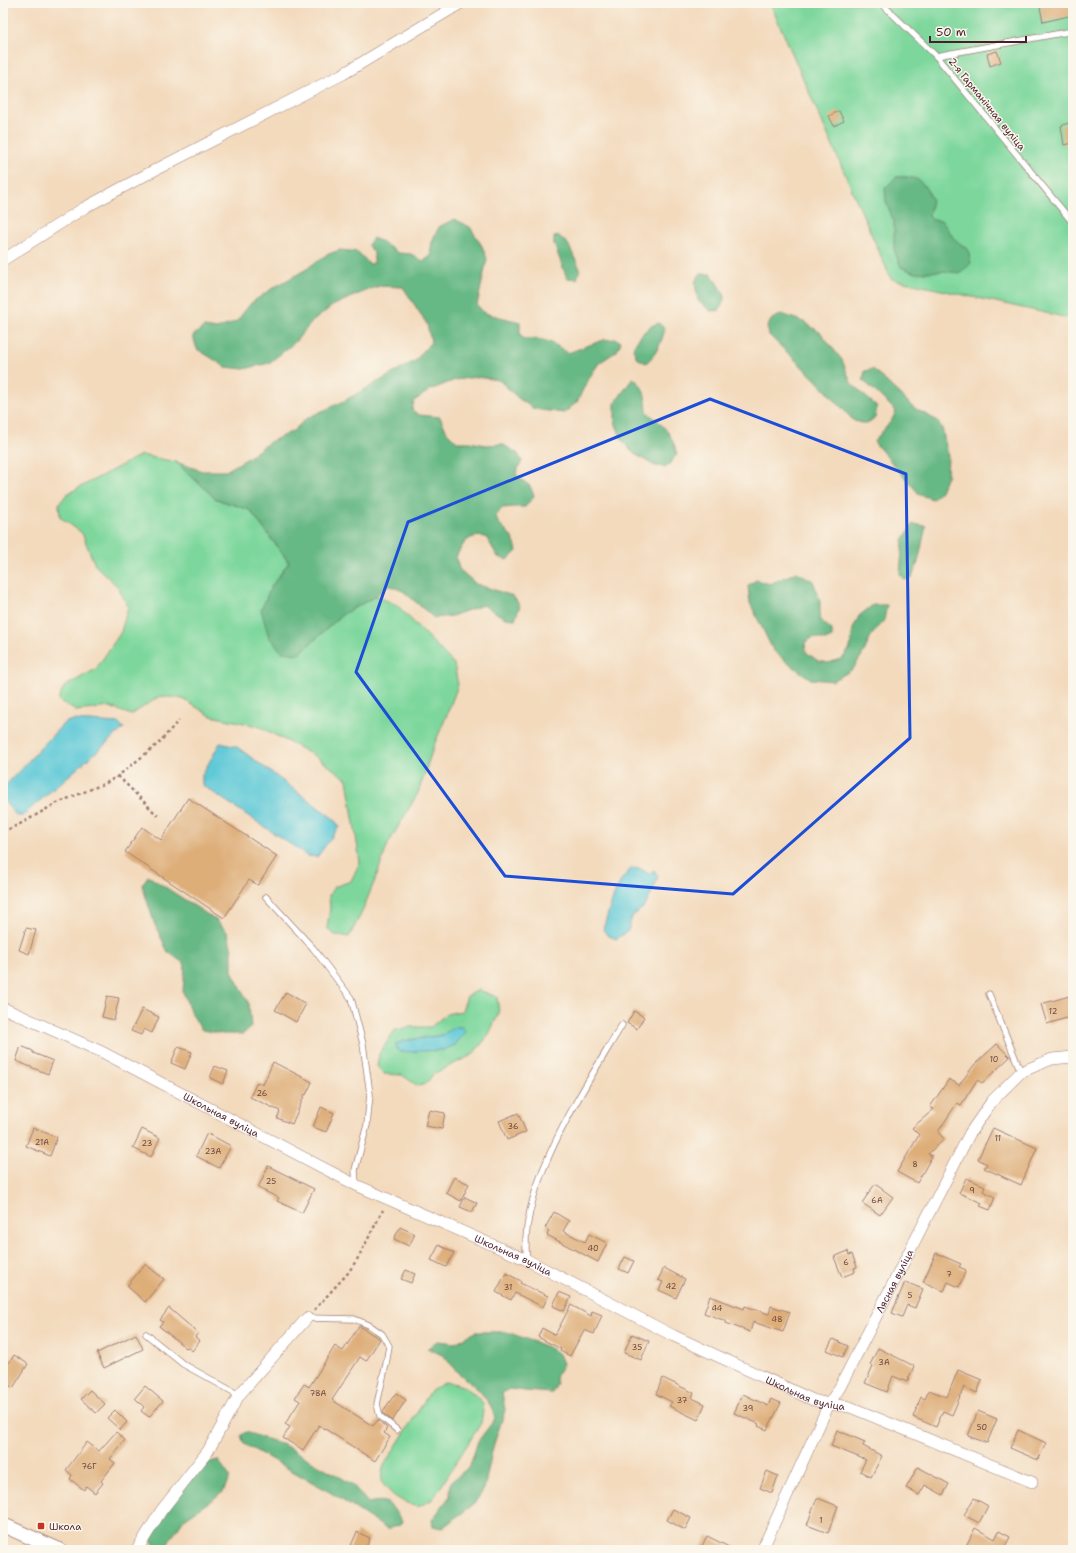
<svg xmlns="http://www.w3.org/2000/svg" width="1076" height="1553" font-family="'Shantell Sans',sans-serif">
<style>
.green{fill:#7dd79c;stroke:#647b64;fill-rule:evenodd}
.forest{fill:#66b884;stroke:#586c58}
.water{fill:#5ec9d7;stroke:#547481}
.building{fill:#deae79}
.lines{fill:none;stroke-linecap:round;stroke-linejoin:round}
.service-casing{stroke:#9e7c74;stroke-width:7}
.minor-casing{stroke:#9e7c74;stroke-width:12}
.tertiary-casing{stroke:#9e7c74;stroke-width:16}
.path{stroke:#9e7c74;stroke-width:2.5;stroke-dasharray:3 3;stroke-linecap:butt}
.service{stroke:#fff;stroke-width:5.5}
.minor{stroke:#fff;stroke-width:11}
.tertiary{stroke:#fff;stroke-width:14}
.marked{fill:none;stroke:#1d4ed8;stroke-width:3;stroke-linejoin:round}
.poi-dot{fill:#c8321e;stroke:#fbf7ec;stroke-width:1.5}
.labels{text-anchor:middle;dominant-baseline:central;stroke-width:3;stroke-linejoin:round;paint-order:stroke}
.number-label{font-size:8px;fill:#6f433e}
.street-label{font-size:10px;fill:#4a1f2b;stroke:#fbf7ec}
.poi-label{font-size:10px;fill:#4a1f2b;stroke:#fbf7ec;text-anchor:start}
</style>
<rect width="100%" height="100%" fill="#fbf7ec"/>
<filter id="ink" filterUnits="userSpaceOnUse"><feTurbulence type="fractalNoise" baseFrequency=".025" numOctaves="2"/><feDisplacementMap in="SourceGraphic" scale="8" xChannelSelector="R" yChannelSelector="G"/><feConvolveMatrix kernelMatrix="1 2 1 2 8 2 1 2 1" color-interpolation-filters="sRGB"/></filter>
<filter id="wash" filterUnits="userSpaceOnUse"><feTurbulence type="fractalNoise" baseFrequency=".012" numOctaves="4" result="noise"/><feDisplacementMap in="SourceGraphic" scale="16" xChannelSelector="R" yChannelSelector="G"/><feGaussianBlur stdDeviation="0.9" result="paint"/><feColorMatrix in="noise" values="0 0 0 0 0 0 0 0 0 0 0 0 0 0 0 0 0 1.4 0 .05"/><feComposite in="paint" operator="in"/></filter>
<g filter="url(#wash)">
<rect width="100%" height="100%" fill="#f3dabd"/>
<!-- green -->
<g class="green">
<path d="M770,3H1073V319L891,279Z"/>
<path d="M141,455L176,462L216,499L250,510L289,563L271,587L299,654L343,614L376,596L397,605L454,664L458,685L446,717L434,745L418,793L388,844L375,880L361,914L349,937L335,935L327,928L330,908L329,895L334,887L351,881L360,862L347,779L315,756L258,726L211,716L183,699L160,696L131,715L110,707L76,711L58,700L64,687L96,669L121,632L128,607L118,587L95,565L82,533L60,517L59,504L67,494Z"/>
<path d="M479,990L497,997L499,1013L488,1036L472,1055L433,1074L426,1084L418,1086L402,1075L384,1074L377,1066L379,1054L395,1030L410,1027H431L446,1014L462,1011L467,996ZM443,1035L396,1049L404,1041Z"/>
<path d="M445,1382C464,1384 471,1390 484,1404L481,1423L433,1499L418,1507C400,1501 392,1497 381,1481L383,1467L430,1392Z"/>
</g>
<!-- forest -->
<g class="forest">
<path d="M896,177C919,176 922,180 932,199L929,215L932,220L942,221L955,240L968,249L971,263L961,273L941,271L915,273L901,267L894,250V222L886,201L885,188Z"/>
<path d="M454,219L470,227L482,246L487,259L477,305L484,313L520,322V334L525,339C546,338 551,342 568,353L603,340L616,339L621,342L617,351L599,363L587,381L577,402L564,413L534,409L518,398L499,380L476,377L455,380L430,390L414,401L412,410L419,415L440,417L447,432L457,442H470L486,445L502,444L517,453L522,461L516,473L518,477L530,486L534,496L525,507H514L502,508L496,516L498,523C507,530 515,539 517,551L508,560L498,557L486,537C467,534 464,543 456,557L459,569L476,584L513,596L520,606L515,619L505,618L483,605L452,616L434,618L403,591L388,585L376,596L343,614L299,654L282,652L269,637L261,610L271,587L289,562L250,510L216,499L176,462L202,471H226L248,458L268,443L293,431L307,418L344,401L415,361L431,342L427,324L403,287L379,286L356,295L332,306L312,322L294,343L269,363L244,369L226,367L197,349L193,336L204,327L217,329L237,321L251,303L273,288L305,270L326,255L340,250L358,252L369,264L374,263V253L368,245L373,238L382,242L398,253L411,254L423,261L430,257L432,241L439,227Z"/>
<path d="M559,236L568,244L580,269L577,279L567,278L554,244V237Z"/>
<path d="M700,274H711L725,296L720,310L711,311L698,301L695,282Z"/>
<path d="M782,314L804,322L821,333L842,360L851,383L877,407L875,418L867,424L854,421L815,379L769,335L767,327L772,319Z"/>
<path d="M659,323L665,329C661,343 657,354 646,363L637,358L633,349C638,338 646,326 659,323Z"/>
<path d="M873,369L914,408L936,420L942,428L948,456L947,476L941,491L933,499L920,495L874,442C882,430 891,425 896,411L863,380L865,371Z"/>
<path d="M633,378C645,386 646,398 647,412C663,425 672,433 677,454L667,467L655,466L633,453L622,440L615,422V403Z"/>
<path d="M913,524L926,526L918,562L912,577L905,580L900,574L903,540Z"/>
<path d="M797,572L813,581L820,600V620L832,630V637L825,640L814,637L805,642L806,652L818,661L829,663L843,658L850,648L853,629L859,616L873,605H887L884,620L871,636L864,652L853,669L833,681L811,679L789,664L773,650L750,603L748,586L756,580L770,584Z"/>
<path d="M148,876L216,920L228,933L232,951V971L249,1004L251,1027L243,1034H223L202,1030L191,1013L183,992L185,964L168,952L155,925L142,885Z"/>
<path d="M475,1332H507L548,1347L559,1354L563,1364L555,1377L557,1384L552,1393L525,1391L510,1389L502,1393L505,1410L493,1447L484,1489L474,1504L442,1528L433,1526L432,1520L450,1496L451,1482L470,1466L478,1441L495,1419L491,1406L479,1390L456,1371L444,1356L428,1348L438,1341L455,1343Z"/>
<path d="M246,1432L284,1445L352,1484L368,1503C390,1498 390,1505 402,1521L400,1525L387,1529L328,1491L244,1444L241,1435Z"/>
<path d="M218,1460L230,1477L223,1492L183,1520L165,1548H157L151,1540L155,1530L173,1499L206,1463Z"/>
</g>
<!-- water -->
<g class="water">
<path d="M73,720L119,723L124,728L22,816H17L3,800V788L64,723Z"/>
<path d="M220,743L237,747L334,819L339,827L317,857L308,856L202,785V775Z"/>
<path d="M632,868L641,869L649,874L654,871L658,876L652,892L645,906L632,917L628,931L616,939L607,935L603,929C610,909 615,882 632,868Z"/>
<path d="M454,1027H462L465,1032L455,1045L443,1050L402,1052L396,1049V1044L404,1041L443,1035Z"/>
</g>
<g id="blocks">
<!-- building -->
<g class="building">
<path d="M1058,3H1073V15L1043,22L1040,7Z"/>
<path d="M997,51L1001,62L990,66L987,54Z"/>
<path d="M839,111L844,121L834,126L829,116Z"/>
<path d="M1071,122L1073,143L1064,145L1061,126Z"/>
<path d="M188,798L277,856L258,885L249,880L224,918L125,852L142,827L161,840Z"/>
<path d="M26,928L36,930L29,954L19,950Z"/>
<path d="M286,992L306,1004L296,1022L275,1010Z"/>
<path d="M1073,995V1016L1047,1024L1041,1004Z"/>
<path d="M107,996L119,998L114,1020L102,1017Z"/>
<path d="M142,1009L159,1017L152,1033L144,1029L141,1035L131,1031Z"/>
<path d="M634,1011L644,1017L637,1029L627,1023Z"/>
<path d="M997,1044L1010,1057L982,1083L977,1080L961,1105L957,1103L938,1132L944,1139L928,1154L932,1156L917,1183L897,1172L919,1135L912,1128L934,1109L930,1107L949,1079L959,1085L974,1065Z"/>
<path d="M21,1046L33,1051V1053L53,1061L48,1074L16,1061Z"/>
<path d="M178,1047L192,1052L185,1069L171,1063Z"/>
<path d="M273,1062L312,1082L306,1095L305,1094L292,1124L277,1118L280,1111L250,1097L257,1082L263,1085Z"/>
<path d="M215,1066L228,1071L223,1084L210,1078Z"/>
<path d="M321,1107L334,1113L326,1132L313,1127Z"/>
<path d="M429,1110L445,1113L442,1129L425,1126Z"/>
<path d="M518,1113L526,1132L507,1140L499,1121Z"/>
<path d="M33,1128L57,1137L50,1156L26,1146Z"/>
<path d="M993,1128L1037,1148L1021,1185L984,1168L987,1164L978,1159Z"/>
<path d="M142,1129L160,1138L151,1157L133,1148Z"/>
<path d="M207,1133L231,1146L219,1168L196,1156Z"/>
<path d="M268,1166L314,1189L302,1213L277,1201L279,1198L258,1188Z"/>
<path d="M454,1177L469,1184L461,1201L446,1193Z"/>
<path d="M966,1178L985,1186L983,1191L995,1197L990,1210L980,1206L982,1203L959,1193Z"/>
<path d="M875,1184L893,1197L880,1215L862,1203Z"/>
<path d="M465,1197L477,1203L472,1212L460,1207Z"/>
<path d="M554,1212L569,1221L563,1231L585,1242L589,1234L607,1243L598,1262L547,1235L549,1231L545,1228Z"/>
<path d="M400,1227L415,1234L409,1246L394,1239Z"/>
<path d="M439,1245L454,1253L446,1267L431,1260Z"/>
<path d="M848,1251L849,1255L852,1254L857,1267L854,1268L855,1272L842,1277L834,1257Z"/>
<path d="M936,1253L961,1264L959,1267L966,1270L959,1287L948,1282L944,1291L923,1282Z"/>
<path d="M625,1257L634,1261L628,1273L619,1269Z"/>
<path d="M145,1264L164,1279L145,1302L127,1286Z"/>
<path d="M664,1268L685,1279L676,1298L659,1290L663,1282L658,1280Z"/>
<path d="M406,1270L415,1274L411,1283L401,1279Z"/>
<path d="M506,1273L521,1281L520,1283L548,1296L543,1307L515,1293L511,1300L496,1292Z"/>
<path d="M905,1282L923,1289L915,1308L907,1305L902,1317L892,1313Z"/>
<path d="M559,1292L571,1297L564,1311L553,1306Z"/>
<path d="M710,1296L744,1309L745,1306L769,1314L771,1306L790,1312L783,1332L753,1322L750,1332L726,1323V1321L704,1313Z"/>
<path d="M571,1305L591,1316L592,1311L602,1315L594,1334L584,1330L570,1356L560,1351L561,1349L538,1337L542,1328L555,1335Z"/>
<path d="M169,1308L198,1333L195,1337L200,1341L192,1351L187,1347L186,1348L159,1326L163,1322L160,1320Z"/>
<path d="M359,1326L380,1339L366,1361L360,1357L332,1400L373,1426L378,1420L387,1428L384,1433L390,1437L375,1461L319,1425L303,1450L283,1438L290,1427L285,1424L300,1401L295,1398L304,1384L309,1387L335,1346L343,1351Z"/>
<path d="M136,1334L143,1349L104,1368L97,1353Z"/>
<path d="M632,1334L649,1341L641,1360L624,1353Z"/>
<path d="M833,1339L848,1346L843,1357L827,1350Z"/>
<path d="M878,1348L914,1366L907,1382L893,1376L887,1392L865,1383L873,1366L870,1365Z"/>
<path d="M14,1355L28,1364L13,1388L3,1382V1366L6,1361L9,1363Z"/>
<path d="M958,1370L982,1380L977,1393L964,1387L952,1415L943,1411L936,1427L913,1417L921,1397L925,1399L929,1390L947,1397Z"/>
<path d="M663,1378L694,1393L692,1398L705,1404L698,1420L669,1406L672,1402L656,1394Z"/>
<path d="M145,1386L163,1401L149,1417L141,1411L144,1407L135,1398Z"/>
<path d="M90,1390L105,1404L96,1413L81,1399Z"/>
<path d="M396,1393L406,1400L392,1421L384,1414L383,1411Z"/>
<path d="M743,1394L768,1406L771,1399L781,1403L767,1430L758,1426L759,1424L734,1413Z"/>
<path d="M115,1410L127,1422L120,1430L107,1418Z"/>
<path d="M978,1411L997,1419L987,1443L968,1436Z"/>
<path d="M837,1430L865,1442L863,1446L882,1456L871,1477L860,1471L866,1460L831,1446Z"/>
<path d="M1018,1430L1046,1443L1038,1460L1010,1448Z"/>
<path d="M116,1432L125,1440L110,1459L115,1463L101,1481L103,1483L95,1493L86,1486L84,1490L70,1479L72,1475L66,1470L87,1442L99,1451Z"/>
<path d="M918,1467L949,1484L943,1495L925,1485L919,1495L906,1488Z"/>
<path d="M767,1471L778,1476L772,1493L760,1488Z"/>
<path d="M817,1498L838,1506L828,1533L807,1525Z"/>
<path d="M974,1498L988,1506L979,1523L964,1515Z"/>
<path d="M673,1509L691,1518L685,1530L667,1520Z"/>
<path d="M975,1528L995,1539L999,1531L1010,1537L1003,1550H964Z"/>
<path d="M357,1532L370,1538L365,1550H349Z"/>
<path d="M707,1536L735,1550H700Z"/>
</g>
</g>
</g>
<g filter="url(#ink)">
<use href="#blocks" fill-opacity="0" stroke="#9e7c74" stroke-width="1"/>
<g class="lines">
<!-- service casing -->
<g class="service-casing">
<g id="service">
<path d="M881,3L936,56L1073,223"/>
<path d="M936,56L1073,31"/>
<path d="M266,897L313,948L351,998L363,1044L370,1094L367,1125L355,1170L356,1185"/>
<path d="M989,994L1021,1072"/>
<path d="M527,1260C516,1189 587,1084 622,1025"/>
<path d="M307,1318L354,1319L369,1325L382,1334L389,1346L386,1364L377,1404L380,1416L397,1430"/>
<path d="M146,1334L183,1364L239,1395"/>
</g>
</g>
<!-- minor casing -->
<g class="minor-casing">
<g id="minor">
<path d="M3,260L84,208L155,170L343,74L461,3"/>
<path id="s1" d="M3,1008L102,1052L356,1185L527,1260L674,1336L813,1400L829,1404L850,1407L1032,1482"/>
<path d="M137,1550L161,1511L208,1451L239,1395L307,1318"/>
<path id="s2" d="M762,1550L829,1404L840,1387L970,1133L992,1101L1021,1072L1052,1059L1073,1057"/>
</g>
</g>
<!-- tertiary casing -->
<g class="tertiary-casing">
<path id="tertiary" d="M3,1525L59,1550"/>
</g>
<!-- path -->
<g class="path">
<path d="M118,776L158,816"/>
<path d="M3,832L24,822L57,803L106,783L118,776L159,743L179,720"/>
<path d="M314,1310L348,1273L358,1258L383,1210"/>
</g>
<!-- service -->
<use href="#service" class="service"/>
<!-- minor -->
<use href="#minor" class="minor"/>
<!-- tertiary -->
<use href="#tertiary" class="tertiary"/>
</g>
</g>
<!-- marked area -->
<path class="marked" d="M710,399L906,474L910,738L733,894L505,876L356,672L408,522Z"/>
<!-- markers -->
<rect class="poi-dot" x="37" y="1522" width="8" height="8" rx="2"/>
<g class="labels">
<!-- number labels -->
<g class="number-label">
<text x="1053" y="1011">12</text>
<text x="994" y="1059">10</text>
<text x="262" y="1093">26</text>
<text x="513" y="1126">36</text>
<text x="998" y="1138">11</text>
<text x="42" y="1142">21А</text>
<text x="147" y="1143">23</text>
<text x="213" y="1151">23А</text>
<text x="915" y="1164">8</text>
<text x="271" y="1181">25</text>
<text x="972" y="1190">9</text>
<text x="877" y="1200">6А</text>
<text x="593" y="1248">40</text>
<text x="846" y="1262">6</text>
<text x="949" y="1274">7</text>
<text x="671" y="1286">42</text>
<text x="508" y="1287">31</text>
<text x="910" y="1295">5</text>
<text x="717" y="1308">44</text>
<text x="777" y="1319">48</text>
<text x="637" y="1347">35</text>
<text x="884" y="1362">3А</text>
<text x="318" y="1393">78А</text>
<text x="682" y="1400">37</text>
<text x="748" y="1408">39</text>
<text x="982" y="1427">50</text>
<text x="89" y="1466">76Г</text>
<text x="821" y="1520">1</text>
</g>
<!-- street labels -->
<g class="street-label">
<text transform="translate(987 104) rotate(51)">2-я Гарманічная вуліца</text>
<text stroke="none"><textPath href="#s1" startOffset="243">Школьная вуліца</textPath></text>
<text stroke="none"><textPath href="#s1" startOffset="567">Школьная вуліца</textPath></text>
<text stroke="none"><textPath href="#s2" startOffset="300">Лясная вуліца</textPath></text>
<text stroke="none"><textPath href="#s1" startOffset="891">Школьная вуліца</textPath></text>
</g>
<!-- poi labels -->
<g class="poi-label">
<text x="49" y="1526">Школа</text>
</g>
</g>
<!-- margin -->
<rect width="1076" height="1553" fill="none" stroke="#fbf7ec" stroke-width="16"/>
<!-- scale -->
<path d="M930 36v6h96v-6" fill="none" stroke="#4a1f2b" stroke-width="2"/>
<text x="936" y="36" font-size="12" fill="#4a1f2b" stroke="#fbf7ec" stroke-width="3" paint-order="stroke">50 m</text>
</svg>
